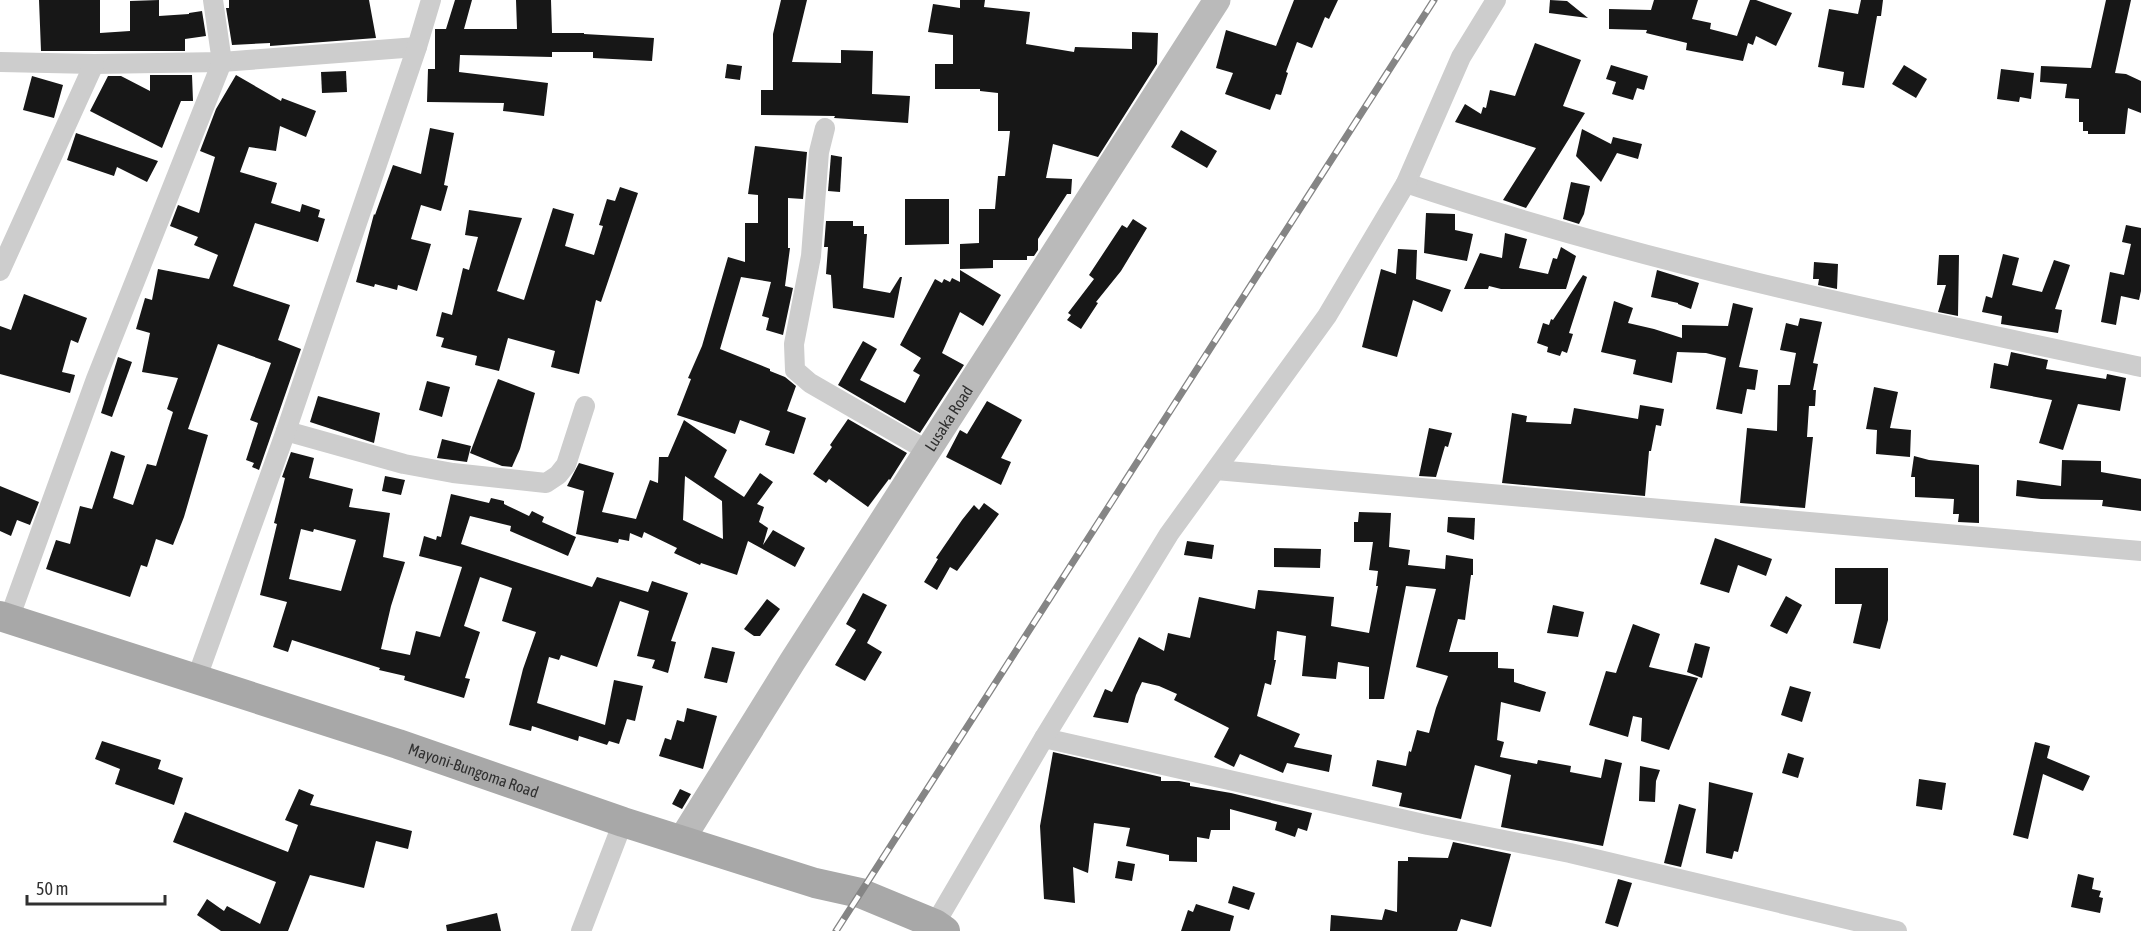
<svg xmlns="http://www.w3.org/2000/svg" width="2141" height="931" font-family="'Asap Condensed',sans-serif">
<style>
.building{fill:#171717;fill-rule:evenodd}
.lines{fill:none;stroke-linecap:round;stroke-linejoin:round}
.street{stroke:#cdcdcd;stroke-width:20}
.secondary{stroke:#bababa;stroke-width:27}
.primary{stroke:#a8a8a8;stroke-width:30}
.rail-casing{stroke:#858585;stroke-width:7}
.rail{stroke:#fff;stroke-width:4.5;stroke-dasharray:14;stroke-linecap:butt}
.labels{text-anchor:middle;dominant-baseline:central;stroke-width:6;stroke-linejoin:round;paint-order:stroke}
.street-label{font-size:16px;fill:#303030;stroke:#fff}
</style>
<rect width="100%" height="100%" fill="#fff"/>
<!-- building -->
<g class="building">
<path d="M39,0H100V33L130,31V1L159,0V16L189,14V13L202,11L206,36L185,39V51H41Z"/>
<path d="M229,0H369L376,38L270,46V43L232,45L226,8H229Z"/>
<path d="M455,0H472L464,29H517L516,0H551L552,33H584V34L654,38L652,61L593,58V52H552V57L460,55L459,72L548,83L544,116L503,111L504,103L427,102L428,69H435V29H446Z"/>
<path d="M781,0H807L792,62L841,63V50L873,51L872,94L910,96L908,123L834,118L835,116L761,115V90H773V34Z"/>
<path d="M960,0H985L984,7L1030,12L1026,44L1074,52L1075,47L1132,49V32L1158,33L1157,64L1098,157L1053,144L1046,178L1072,179L1071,194H1067L1038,239V250L1034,256H1027V260H993V268L960,269V244L979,243V209H995L998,176H1005L1010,131H998V93L980,91V89H935V64H953V35L928,32L933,4L960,8Z"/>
<path d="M1294,0H1338L1329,19L1325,17L1312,48L1297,42L1286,72L1288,73L1281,95L1276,94L1270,110L1225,94L1233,73L1216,68L1226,30L1276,46Z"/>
<path d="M1550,0L1567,1L1588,18L1549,13Z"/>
<path d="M1654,0H1698L1692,19L1711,23L1710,29L1737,36L1750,0H1756L1792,13L1776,46L1756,36L1753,45L1748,43L1743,61L1686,50L1687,43L1646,33L1647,30L1609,29V9L1651,10Z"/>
<path d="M1861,0H1883L1881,16H1877L1864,88L1842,85L1844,72L1818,67L1829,9L1858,14Z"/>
<path d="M2106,0H2131L2115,73L2126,74L2141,81V113L2128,108L2125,134H2088V131H2083V122H2079V99L2065,98L2067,84L2040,82L2041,66L2091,68Z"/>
<path d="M1535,43L1581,60L1563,106L1585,113L1526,208L1503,200L1536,148L1455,122L1465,104L1481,114L1483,107L1486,108L1490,90L1515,96Z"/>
<path d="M727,64L742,66L740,80L725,78Z"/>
<path d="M1611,65L1648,76L1644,90L1637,88L1633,100L1612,94L1616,82L1606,79Z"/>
<path d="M1904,65L1927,79L1916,98L1892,84Z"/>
<path d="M2001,69L2034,73L2031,99L2020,97L2019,102L1997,99Z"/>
<path d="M346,71L347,92L322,93L321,72Z"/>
<path d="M150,75H192L193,101H181L162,148L90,111L108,76H121L150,91Z"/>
<path d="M236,75L281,101L282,98L316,111L306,137L280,126L276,151L249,147L240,172L277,183L271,203L300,212L302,204L320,210L318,217L325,219L318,242L255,223L233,286L290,305L278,340L301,349L259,470L252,467L254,463L246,460L258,423L250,420L271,363L218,344L188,429L208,435L184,517L173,545L156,539L147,567L141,565L130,597L46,569L56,540L70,544L80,506L92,509L111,451L125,456L113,498L133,505L147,464L156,466L173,412L167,409L178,378L142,372L150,333L136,329L145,298L152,300L158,269L209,279L218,255L194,245L198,237L170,226L178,205L199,213L215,157L200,151L216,109Z"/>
<path d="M32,76L63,85L54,118L23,110Z"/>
<path d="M430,128L454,133L444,185L448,186L441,211L421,205L411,239L431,244L417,291L398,285L397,290L375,284L374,287L356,282L374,214L375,215L393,165L421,174Z"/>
<path d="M1582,129L1611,144L1613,137L1642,144L1638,159L1617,153L1601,182L1576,156Z"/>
<path d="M1181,130L1217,151L1207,168L1171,147Z"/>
<path d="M76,133L158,161L147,182L117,167L114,176L67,160Z"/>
<path d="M755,146L807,152L803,199L788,198V248H790L785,286L793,288L783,335L766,330L769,318L762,316L771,282L741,277L720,349L770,369V371L785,377L796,386L787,411L806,418L794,454L765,445L770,431L740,420L735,434L677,415L691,379L688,378L702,346L728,257L745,262V223H758V195L748,194Z"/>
<path d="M831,155L842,157L840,192L828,191Z"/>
<path d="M1571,182L1590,186L1584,214L1579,224L1563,219Z"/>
<path d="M620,187L638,193L601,302L596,300L579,374L551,367L555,351L508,338L499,371L475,365L477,356L441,347L444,338L436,336L442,312L452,315L463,268L469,270L478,237L465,235L469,210L522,218L497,291L524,300L553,208L574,214L565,246L594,255L603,226L599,225L607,199L615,201Z"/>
<path d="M905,199H949V244L905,245Z"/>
<path d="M1426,213L1455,214V230L1473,234L1467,261L1424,253Z"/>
<path d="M1133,219L1147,228L1121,271L1096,302L1098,303L1081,329L1067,320L1071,315L1068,313L1094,279L1089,275L1122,225L1127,228Z"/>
<path d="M826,221H853V226H864V234H867L863,288L890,293L900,277H902L894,318L833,308L831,275L826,274L828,247H824Z"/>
<path d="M2126,225L2141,228V291L2139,300L2121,296L2116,325L2101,322L2110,272L2124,275L2131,244L2122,242Z"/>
<path d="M1505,233L1527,239L1519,268L1548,274L1553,258L1557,259L1561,247L1576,256L1566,289H1501L1489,286L1488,289H1464L1480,253L1502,258Z"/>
<path d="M1398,249L1417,250L1416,279L1451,290L1442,312L1413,300L1397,357L1362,347L1381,269L1396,274Z"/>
<path d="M2003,254L2019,258L2012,285L2042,292L2054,260L2070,265L2055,309L2062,310L2058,333L2001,324L2002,316L1982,312L1986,296L1992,298Z"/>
<path d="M1939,255H1959L1958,316L1938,312L1946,285H1937Z"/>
<path d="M1814,262L1838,264L1837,289L1818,285L1819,279H1813Z"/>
<path d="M960,270L1001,295L983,326L960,312L942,353L964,365L920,433L838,385L863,341L877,349L860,380L905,403L920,375L913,371L921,358L900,345L935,279L942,283L944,279L950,282L952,278L960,282Z"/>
<path d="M1657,270L1699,283L1691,309L1678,304V303L1651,297Z"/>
<path d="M1583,275L1587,277L1569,333L1573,334L1567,353L1562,351L1560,356L1547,352L1548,347L1537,343L1543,323L1549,325L1551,319L1553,320Z"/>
<path d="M24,294L87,318L78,343L71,340L62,372L75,375L70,393L0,374V326L11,330Z"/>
<path d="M1614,301L1633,308L1628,323L1654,329L1682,338V325L1728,326L1733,303L1753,308L1739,367L1758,370L1755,390L1747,389L1742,414L1716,409L1726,358L1706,353L1677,352L1672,383L1633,374L1636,360L1601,352Z"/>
<path d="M1800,318L1822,322L1813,363L1818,364L1813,390H1816L1815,406H1809L1807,437H1813L1805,508L1740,503L1747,428L1777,431L1778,385H1790L1796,353L1780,350L1786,323L1798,326Z"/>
<path d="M2011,352L2048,360L2046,369L2106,379L2107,374L2126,378L2120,411L2078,404L2063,450L2039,443L2052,400L1990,388L1994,363L2008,366Z"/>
<path d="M118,357L132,362L112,417L101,413Z"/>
<path d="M498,379L535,393L520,449L512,467L502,466L470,453Z"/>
<path d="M427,381L450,387L442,417L419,410Z"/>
<path d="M1874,387L1898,392L1890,428L1911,430L1910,457L1876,454L1877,430L1866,429Z"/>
<path d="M318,396L380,413L374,443L310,422Z"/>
<path d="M987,401L1022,420L1001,458L1011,462L1001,485L946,457L960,430L967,434Z"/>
<path d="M1640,405L1664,409L1661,426L1656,425L1651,451H1649L1645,496L1502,483L1512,413L1527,416L1526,422L1571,424L1574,408L1638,419Z"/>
<path d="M848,419L907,453L890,480L889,479L868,507L829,479L826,483L813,474L832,447L830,445Z"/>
<path d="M684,420L727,450L714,477L744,497L760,473L773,482L757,504L764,507L759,522L768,528L763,545L773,530L805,548L795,567L748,541L737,575L701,563L700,565L674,553L677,548L644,532L642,538L630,533L629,541L619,539L618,543L576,534L584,491L567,486L579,463L614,473L602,512L636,519L650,480L658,483L659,457H668ZM685,476L722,501L723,539L683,520Z"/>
<path d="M1429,428L1452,433L1448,447L1445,446L1436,477L1419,476Z"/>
<path d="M442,439L471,446L467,462L437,458Z"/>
<path d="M291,452L314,458L309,478L353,489L349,507L390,513L383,557L405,562L391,606L381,649L410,655L416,631L440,637L462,567L419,556L424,536L436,540L437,536L441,537L451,494L489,503L491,498L504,501V504L529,516L532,511L544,517L542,522L576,537L568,556L510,531L511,526L470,516L461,544L592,587L597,577L648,592L652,581L688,593L671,641L676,642L668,673L652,668L655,660L637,656L649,611L620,601L597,667L561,655L559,660L549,657L537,703L596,722L605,725L614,680L643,686L635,721L627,719L619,744L609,741L607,745L579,736L578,741L532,726L531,731L509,725L523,669L536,632L502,621L512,588L480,577L464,626L480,632L465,678L470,679L464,698L404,680L405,676L379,670L380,668L292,640L288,652L273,647L287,602L260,595L277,524L274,523L285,478L282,477ZM301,529L313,532L314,529L356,540L341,591L289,579Z"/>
<path d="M1914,456L1929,460L1979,465V523L1958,522L1959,514H1953L1954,499L1915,497V477H1911Z"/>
<path d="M2062,460L2101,461V472L2141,479V511L2102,506L2103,500L2041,499L2016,496L2017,480L2061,486Z"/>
<path d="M385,476L405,480L401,495L382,491Z"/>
<path d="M0,486L39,502L30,525L17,520L11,536L0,531Z"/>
<path d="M984,503L999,514L957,571L950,567L937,590L924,582L938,559L936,558L962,520L974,505L979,510Z"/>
<path d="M1359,512L1391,513L1389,547L1410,550L1408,565L1445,569L1446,555L1473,559V575H1471L1465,620L1458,619L1449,652H1498V668L1514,669V682L1546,692L1540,712L1501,702L1497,740L1504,742L1500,757L1537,764L1538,760L1571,766L1570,772L1601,778L1605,759L1622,763L1603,846L1501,827L1511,775L1475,765L1461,819L1399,806L1402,793L1372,786L1377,760L1406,766L1409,751L1411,752L1417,730L1429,733L1436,708L1448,676L1416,667L1436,589L1406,586L1384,699H1369V667L1338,662L1336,679L1302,676L1306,636L1277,631L1274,660H1276L1271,685L1265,683L1257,716L1300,734L1294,747L1332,755L1329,772L1287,763L1283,773L1240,754L1234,767L1214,757L1229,728L1174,700L1177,694L1159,686L1142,682L1136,695L1128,723L1093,717L1105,689L1112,692L1139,637L1164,651L1168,633L1190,638L1199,597L1255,609L1258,590L1334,597L1331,626L1369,633L1378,586H1376L1378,571L1369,570L1373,542H1354V522H1358Z"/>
<path d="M1448,517L1475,518L1474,540L1447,532Z"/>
<path d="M1715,538L1772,559L1766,576L1738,565L1729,593L1700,584Z"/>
<path d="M1187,541L1214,545L1212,559L1184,555Z"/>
<path d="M1274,548L1321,549L1320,568L1274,567Z"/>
<path d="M1835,568H1888V620L1880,649L1853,643L1862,604H1835Z"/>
<path d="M863,593L887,605L867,643L882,652L865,681L835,665L856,630L846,624Z"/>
<path d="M1786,596L1802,605L1787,634L1770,626Z"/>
<path d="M767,599L780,609L760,636H754L744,629Z"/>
<path d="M1553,605L1584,612L1578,637L1547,633Z"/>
<path d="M1633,624L1660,634L1649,667L1698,678L1669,750L1641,741L1642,718L1633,716L1628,737L1589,725L1606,671L1616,673Z"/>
<path d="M1695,643L1710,647L1702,678L1687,672Z"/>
<path d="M712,647L735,652L727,683L704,678Z"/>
<path d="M1790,686L1811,692L1802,722L1781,715Z"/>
<path d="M687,708L717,716L703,769L659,756L665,738L671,740L677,720L684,722Z"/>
<path d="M102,741L161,760L158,769L183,778L174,805L115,784L120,769L95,759Z"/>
<path d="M2035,742L2050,746L2047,758L2090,776L2083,791L2043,774L2028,839L2013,835Z"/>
<path d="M1053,752L1161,777V781H1179L1190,783V786L1231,793L1312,813L1307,831L1298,828L1295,837L1275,830L1277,822L1230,809V830H1211L1209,839L1197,837V862L1169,861V855L1126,846L1130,828L1094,823L1088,873L1073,867L1075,903L1044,899L1040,826Z"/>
<path d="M1788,753L1804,758L1798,778L1782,773Z"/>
<path d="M1640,766L1660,770L1656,781L1655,802L1639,801Z"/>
<path d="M1919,779L1946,783L1942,810L1916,806Z"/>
<path d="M1709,782L1753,793L1738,852L1734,851L1732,859L1706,853Z"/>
<path d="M299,789L314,795L310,805L412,831L408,849L376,841L364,888L310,875L288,931H221L197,915L207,899L224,911L227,906L260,924L276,882L173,842L185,812L288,852L298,825L285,820Z"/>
<path d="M680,789L691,794L682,809L672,804Z"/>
<path d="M1679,804L1696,809L1681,867L1664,863Z"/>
<path d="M1453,842L1511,854L1491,927L1461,919L1457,931H1330L1331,915L1382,920L1385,909L1397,912L1398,861H1408V857L1448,858Z"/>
<path d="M1118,861L1135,864L1132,881L1115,878Z"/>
<path d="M2078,874L2094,878L2092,889L2101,891L2099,897L2103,898L2100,913L2071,907Z"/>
<path d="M1618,879L1632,883L1618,927L1605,923Z"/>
<path d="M1233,886L1255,893L1249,910L1228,903Z"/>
<path d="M1196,904L1234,916L1230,931H1181L1188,910L1193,912Z"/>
<path d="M497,913L501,931H447L446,925Z"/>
</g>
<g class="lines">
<!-- street -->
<g class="street">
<path d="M0,62L94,64L222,62L417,47"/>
<path d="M825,128L819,152L811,256L794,344L795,370L810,383L928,451"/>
<path d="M1406,183C1646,264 1894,315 2141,367"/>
<path d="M0,271L94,64"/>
<path d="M286,431L404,464L453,473L546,483L558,475L566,465L585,406"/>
<path d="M1216,470L2141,551"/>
<path d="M9,619L96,379L222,62L213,0"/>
<path d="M196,680L286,431L417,47L431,0"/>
<path d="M1044,738L1428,825L1570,853L1897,931"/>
<path d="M935,924L1044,738L1169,534L1327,316L1406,183L1461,57L1496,0"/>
<path d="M581,931L623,822"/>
</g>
<!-- secondary -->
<path class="secondary" id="s1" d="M682,839L792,662L1217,0"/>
<!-- primary -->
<path class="primary" id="s2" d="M0,616L398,744L623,822L815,883L860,893L935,924L945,931"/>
<!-- rail casing -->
<g class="rail-casing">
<path id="rail" d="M836,931L1434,0"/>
</g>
<!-- rail -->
<use href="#rail" class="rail"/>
</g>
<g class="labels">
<!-- street labels -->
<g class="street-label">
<text stroke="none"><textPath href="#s1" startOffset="498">Lusaka Road</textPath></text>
<text stroke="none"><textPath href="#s2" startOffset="498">Mayoni-Bungoma Road</textPath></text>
</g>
</g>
<!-- scale -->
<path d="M27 895v9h138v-9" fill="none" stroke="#303030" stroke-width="3"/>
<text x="36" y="895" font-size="18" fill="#303030" stroke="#ffffff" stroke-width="4.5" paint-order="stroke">50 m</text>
</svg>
